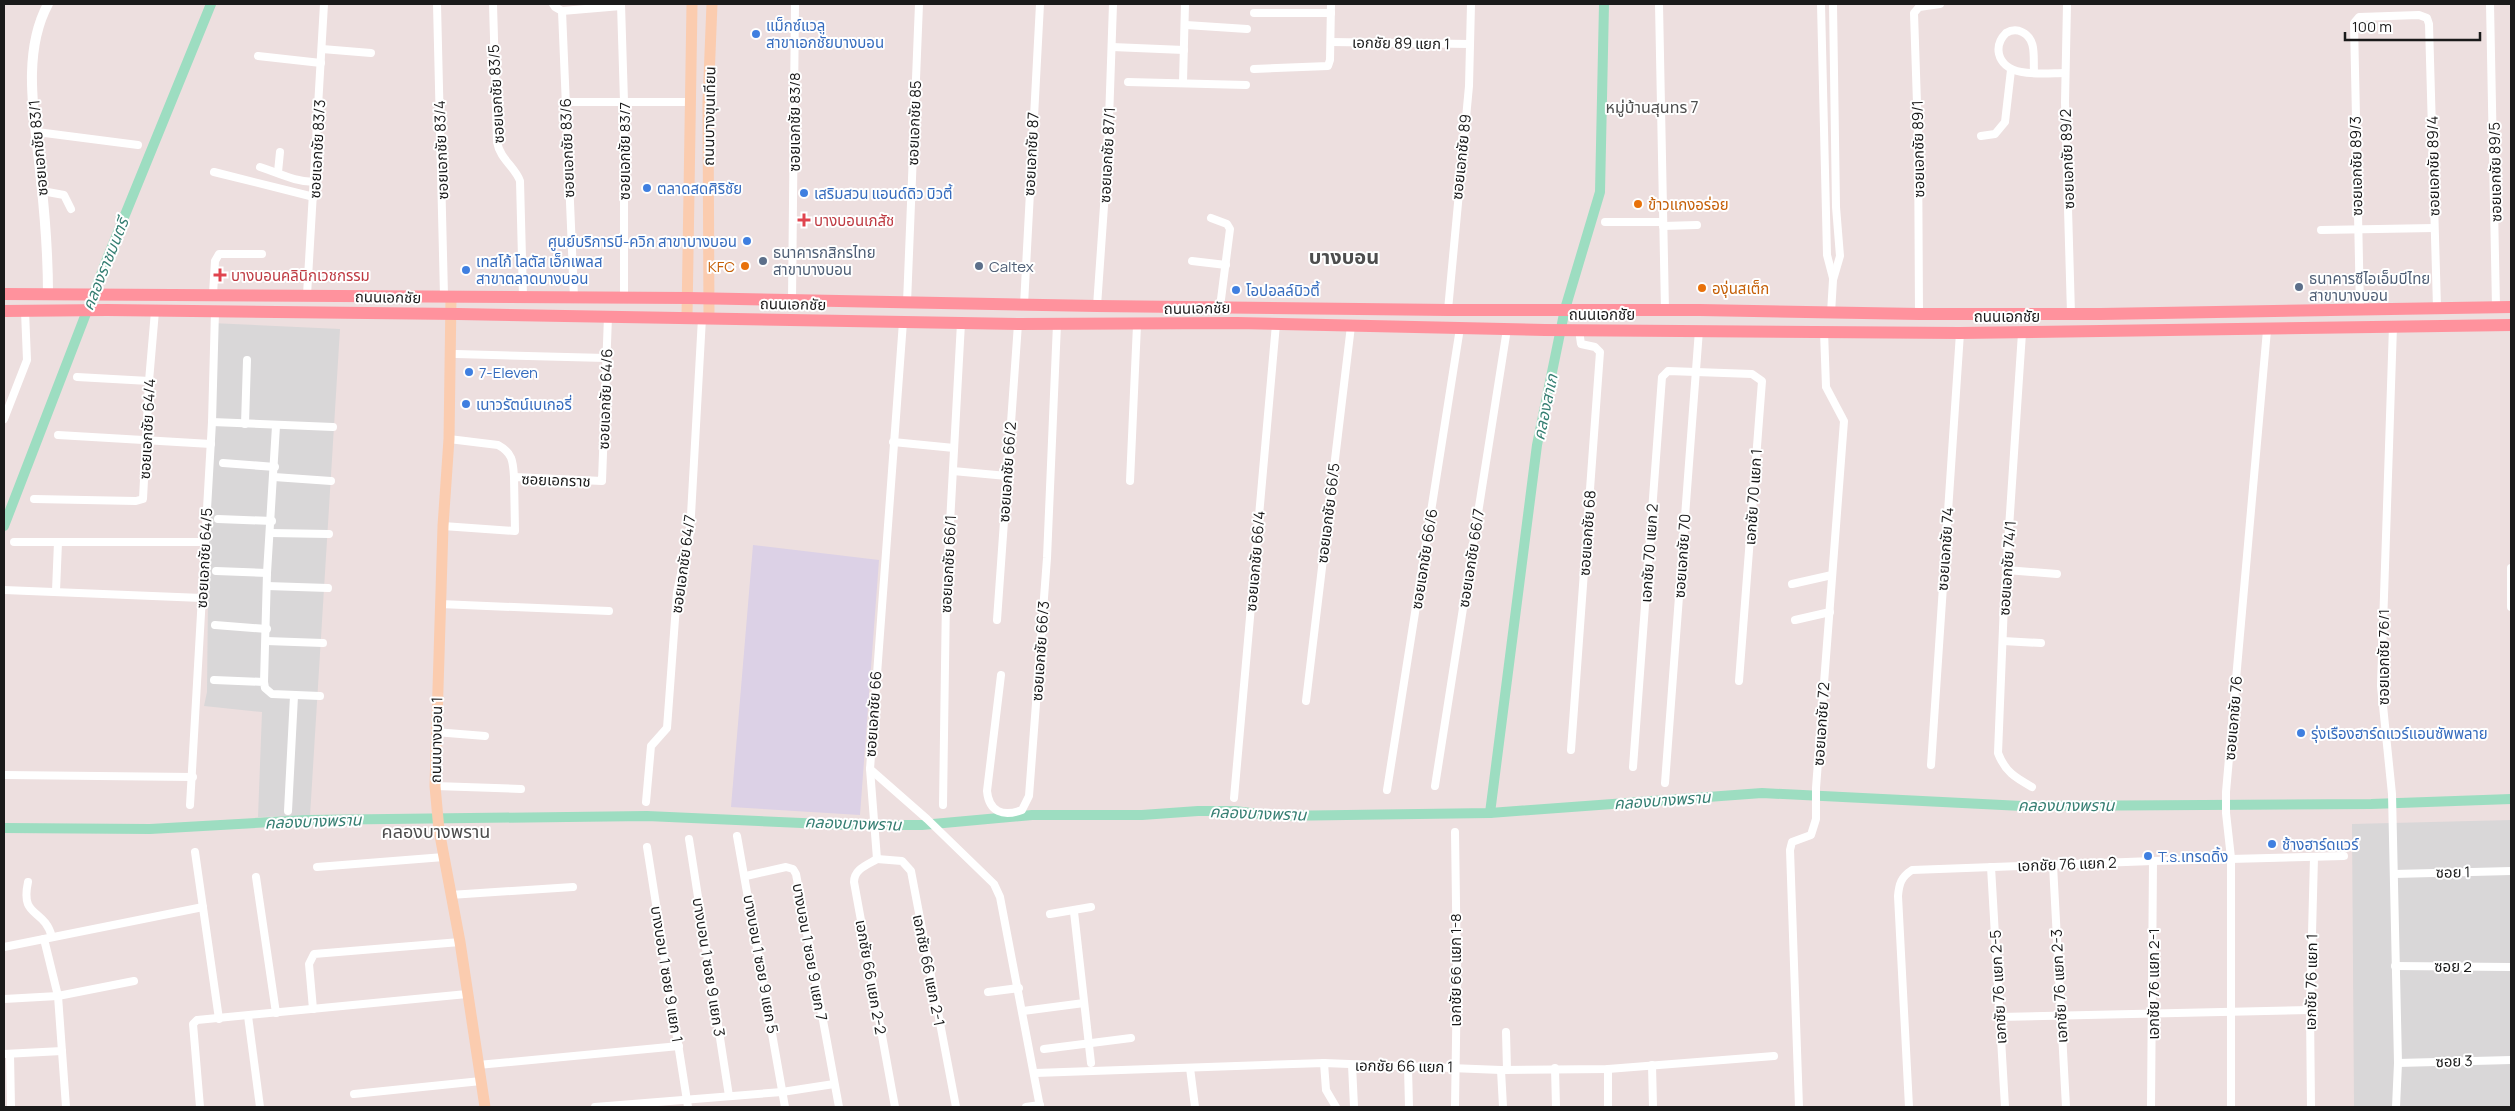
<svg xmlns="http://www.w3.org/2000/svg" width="2515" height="1111" font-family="Manrope,'Noto Sans Thai',sans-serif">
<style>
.residential{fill:#d9d7d8}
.industrial{fill:#dcd1e6}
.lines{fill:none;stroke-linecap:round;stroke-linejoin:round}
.canal{stroke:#9dddc1;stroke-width:10}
.minor{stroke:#fff;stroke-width:8}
.tertiary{stroke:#fff;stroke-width:10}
.secondary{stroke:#fbccaf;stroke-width:11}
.primary{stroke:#ff929d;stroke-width:12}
.shop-dot{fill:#3f7fe0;stroke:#fff;stroke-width:2}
.food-dot{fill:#e8710a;stroke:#fff;stroke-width:2}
.health-dot{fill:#e0444e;stroke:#fff;stroke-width:2}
.service-dot{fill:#5c6f8a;stroke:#fff;stroke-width:2}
.labels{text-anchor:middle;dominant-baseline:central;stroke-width:4;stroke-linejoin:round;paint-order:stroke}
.shop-label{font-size:15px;fill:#366cbe;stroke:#fff;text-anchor:start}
.street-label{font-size:15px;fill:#1a1a1a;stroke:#fff}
.food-label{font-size:15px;fill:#c56008;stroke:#fff;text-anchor:start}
.health-label{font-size:15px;fill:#be3a42;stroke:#fff;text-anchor:start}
.service-label{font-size:15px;fill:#4e5e75;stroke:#fff;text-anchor:start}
.neighbourhood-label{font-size:16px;fill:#4d4d4d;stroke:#fff}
.water-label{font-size:16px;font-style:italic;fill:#357e72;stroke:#fff}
.quarter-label{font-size:18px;fill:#4d4d4d;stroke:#fff}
.district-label{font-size:20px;font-weight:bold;fill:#4d4d4d;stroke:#fff}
</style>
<rect width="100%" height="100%" fill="#eddfdf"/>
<!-- residential -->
<g class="residential">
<path d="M211,323L340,329L310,816L258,817L262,712L204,706L207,692Z"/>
<path d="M2511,820V1107H2354L2352,824Z"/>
</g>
<!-- industrial -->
<path class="industrial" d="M753,545L879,560L860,815L731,807Z"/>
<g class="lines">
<!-- canal -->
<g class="canal">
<path d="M4,526L107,259L211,4"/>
<path d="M1490,813L1537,445L1565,309L1600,192L1604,4"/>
<path d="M4,828L150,829L307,820L647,816L847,825H922L1032,815H1142L1198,811H1235L1275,816L1490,813L1762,793L2022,806L2371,804L2511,799"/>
</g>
<!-- minor -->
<g class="minor">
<path d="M437,4L444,296"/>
<path d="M493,4L497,142C500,159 515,167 520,181L523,297"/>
<path d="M553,4L555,7L562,11L574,298"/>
<path d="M621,4L624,102V298"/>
<path d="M1659,4L1665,311"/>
<path d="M1821,4L1827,255L1833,278"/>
<path d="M2067,4L2065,102L2071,314"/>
<path d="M2490,4L2496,307"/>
<path d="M562,11L621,6"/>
<path d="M1254,13H1331"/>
<path d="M1186,25L1247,29"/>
<path d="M1331,42L1470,44"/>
<path d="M1112,47L1184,50"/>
<path d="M322,49L371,53"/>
<path d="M258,56L321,63"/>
<path d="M1254,69L1328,66L1330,60L1331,4"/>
<path d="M2034,72C2033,57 2037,39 2022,32C2016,29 2011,30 2006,33C2000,39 1997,45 1999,54C2005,79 2045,73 2065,73"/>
<path d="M1128,82L1246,85"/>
<path d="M1183,82L1185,4"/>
<path d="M565,102H691"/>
<path d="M37,132L138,145"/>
<path d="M1981,136L1995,134L2005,122L2011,70"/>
<path d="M260,167C279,173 295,182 315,182"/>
<path d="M214,172L314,197"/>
<path d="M278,172L280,152"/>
<path d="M42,191L64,195L71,209"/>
<path d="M1211,218L1227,224L1230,229L1220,307"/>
<path d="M1605,222H1663"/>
<path d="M1663,226L1697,225"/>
<path d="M2321,230L2434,228"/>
<path d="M1192,261L1226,265"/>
<path d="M213,294L215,261L219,254H262"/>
<path d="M307,295L324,4"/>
<path d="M792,301L795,4"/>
<path d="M907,303L919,4"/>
<path d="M1024,305L1040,4"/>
<path d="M1097,306L1108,149L1113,4"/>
<path d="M2360,309L2354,23L2359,17L2419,15L2427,18L2429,24L2437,308"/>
<path d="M1448,310L1469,86L1471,4"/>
<path d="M1831,313L1833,280L1840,256L1836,207L1833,4"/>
<path d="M1919,314L1918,134L1914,13L1919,7L1940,4"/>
<path d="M903,322L870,769L927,819L994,884L1000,897L1040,1107"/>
<path d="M2393,326L2381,686L2392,794L2398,1063L2396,1107"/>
<path d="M2022,333L2004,603L1998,753C2005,772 2016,778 2032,787"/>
<path d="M456,354L606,358"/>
<path d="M77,377L149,381"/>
<path d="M4,419L27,360L25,311"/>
<path d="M212,422L333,427"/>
<path d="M245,424L247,360"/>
<path d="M58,435L211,444"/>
<path d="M449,439L498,445C513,453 513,462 514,477"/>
<path d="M893,442L954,448"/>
<path d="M223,463L275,467"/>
<path d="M953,471L1007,476"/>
<path d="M274,477L331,481"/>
<path d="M1130,481L1137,325"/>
<path d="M34,499L136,501L143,499L149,381L155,311"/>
<path d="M218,519L272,521"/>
<path d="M443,526L515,531L514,477L602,481L608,316"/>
<path d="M271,533L329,534"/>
<path d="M14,542H205"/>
<path d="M2511,568V607"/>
<path d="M2006,570L2057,574"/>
<path d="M216,571L267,573"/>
<path d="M1792,584L1832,575"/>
<path d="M267,586L328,588"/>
<path d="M4,590L202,598"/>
<path d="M56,591L58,542"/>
<path d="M440,604L609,611"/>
<path d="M997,620L1018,324"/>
<path d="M1795,620L1830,612"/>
<path d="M215,625L267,629"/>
<path d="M266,641L323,643"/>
<path d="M2003,641L2041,643"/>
<path d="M1001,675L987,791C989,812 1003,817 1022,810L1029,796L1047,558L1057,324"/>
<path d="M214,680L264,682L265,688L272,694L320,696"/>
<path d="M264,682L267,573L276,426"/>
<path d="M1306,701L1351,326"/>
<path d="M435,732L485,736"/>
<path d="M1571,750L1600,352L1595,347L1581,344L1579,330"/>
<path d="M1931,765L1960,333"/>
<path d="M1633,767L1662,377L1668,371L1752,374L1762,381L1739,681"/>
<path d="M870,769L877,859"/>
<path d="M4,775L193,777"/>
<path d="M1665,783L1699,330"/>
<path d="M435,786L521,789"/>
<path d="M1435,786L1507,329"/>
<path d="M1387,790L1460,328"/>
<path d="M1234,798L1276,324"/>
<path d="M646,802L651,746L667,728L677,592L690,533L702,318"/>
<path d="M190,805L212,422L215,311"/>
<path d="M943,805L946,596L961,323"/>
<path d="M288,811L294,696"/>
<path d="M737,836L785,1107"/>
<path d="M689,839L729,1096"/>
<path d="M647,847L688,1107"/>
<path d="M195,852L219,1019"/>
<path d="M877,859L902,861L911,871L956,1107"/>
<path d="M877,859C867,865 854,869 854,882L895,1107"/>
<path d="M2053,865L2066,1107"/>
<path d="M317,867L444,857"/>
<path d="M1991,867L2005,1107"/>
<path d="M2394,874L2511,871"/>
<path d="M746,876L786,867L793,869L796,874L839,1107"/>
<path d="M256,877L276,1013"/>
<path d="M28,882C20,919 44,907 52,937"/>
<path d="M450,895L573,887"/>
<path d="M1074,912L1091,1063"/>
<path d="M1050,914L1091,907"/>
<path d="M44,939L58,996L66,1107"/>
<path d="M4,947L203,907"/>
<path d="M2395,966L2511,967"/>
<path d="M988,992L1019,988"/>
<path d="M4,999L58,996L134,981"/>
<path d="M313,1009L309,964L314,954L460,942"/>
<path d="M1023,1011L1084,1003"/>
<path d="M248,1016L260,1107"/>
<path d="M1999,1017L2310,1010"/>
<path d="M1506,1032L1507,1070"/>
<path d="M1044,1049L1131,1038"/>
<path d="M4,1054L62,1051"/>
<path d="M10,1054L11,1107"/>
<path d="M1324,1063L1326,1090L1336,1107"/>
<path d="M2398,1063L2511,1060"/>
<path d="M478,1065L679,1046"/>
<path d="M1352,1065L1354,1107"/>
<path d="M1652,1065L1653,1107"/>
<path d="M1408,1067L1409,1107"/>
<path d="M1190,1068L1195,1107"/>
<path d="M1555,1068L1556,1107"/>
<path d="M1608,1069V1107"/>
<path d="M1501,1070L1503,1107"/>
<path d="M1035,1073L1324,1063L1501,1070L1608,1069L1774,1056"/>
<path d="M354,1094L481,1081"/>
<path d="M200,1107L193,1024L197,1020L467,994"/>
<path d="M595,1107L782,1092L834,1084"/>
<path d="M1026,1107L1040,1105"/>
<path d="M1455,1107L1457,975L1455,832"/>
<path d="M1799,1107L1790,850L1792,842L1811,835L1816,819V788L1844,421L1826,387L1824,331"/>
<path d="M1909,1107L1898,896C1899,884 1901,877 1912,870L2153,861L2344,856"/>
<path d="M2151,1107L2153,861"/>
<path d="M2231,1107V858L2226,813V792L2267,330"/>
<path d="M2311,1107L2310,1010L2314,857"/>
</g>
<!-- tertiary -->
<path class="tertiary" d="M48,4C20,56 36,124 41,180C45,217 48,256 48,294"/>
<!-- secondary -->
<g class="secondary">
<path d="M451,297L449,439L443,526L435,786L439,830L460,942L485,1107"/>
<path d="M687,317L692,4"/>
<path d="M709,318L708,103L712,4"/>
</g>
<!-- primary -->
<g class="primary">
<path d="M4,294L688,298L1097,306L1448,310H1700L1919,314H2101L2511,307"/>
<path d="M4,311L107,310L458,314L1018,324L1237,323L1545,330L1960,333L2511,325"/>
</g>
</g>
<!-- markers -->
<g class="shop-dot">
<circle cx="756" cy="34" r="5"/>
<circle cx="647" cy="188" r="5"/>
<circle cx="804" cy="193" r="5"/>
<circle cx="747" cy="241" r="5"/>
<circle cx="466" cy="270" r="5"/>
<circle cx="1236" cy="290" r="5"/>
<circle cx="469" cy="372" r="5"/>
<circle cx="466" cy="404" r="5"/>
<circle cx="2301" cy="733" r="5"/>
<circle cx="2272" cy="844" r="5"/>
<circle cx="2148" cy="856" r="5"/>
</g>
<g class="food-dot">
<circle cx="1638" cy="204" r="5"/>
<circle cx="745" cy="266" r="5"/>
<circle cx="1702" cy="288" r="5"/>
</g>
<g class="health-dot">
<path d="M801.5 212.5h5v5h5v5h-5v5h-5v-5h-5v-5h5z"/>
<path d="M217.5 267.5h5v5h5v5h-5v5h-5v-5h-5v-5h5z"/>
</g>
<g class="service-dot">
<circle cx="763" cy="261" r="5"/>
<circle cx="979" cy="266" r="5"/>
<circle cx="2299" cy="287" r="5"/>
</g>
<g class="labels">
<!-- shop labels -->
<g class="shop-label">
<text x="766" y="25">แม็กซ์แวลู<tspan x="766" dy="17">สาขาเอกชัยบางบอน</tspan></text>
<text x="657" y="188">ตลาดสดศิริชัย</text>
<text x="814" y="193">เสริมสวน แอนด์ดิว บิวตี้</text>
<text x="737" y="241" text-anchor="end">ศูนย์บริการบี-ควิก สาขาบางบอน</text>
<text x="476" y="261">เทสโก้ โลตัส เอ็กเพลส<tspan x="476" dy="17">สาขาตลาดบางบอน</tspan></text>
<text x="1246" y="290">โอปอลล์บิวตี้</text>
<text x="479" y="372">7-Eleven</text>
<text x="476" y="404">เนาวรัตน์เบเกอรี่</text>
<text x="2311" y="733">รุ่งเรืองฮาร์ดแวร์แอนซัพพลาย</text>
<text x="2282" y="844">ช้างฮาร์ดแวร์</text>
<text x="2158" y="856">T.s.เทรดดิ้ง</text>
</g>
<!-- street labels -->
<g class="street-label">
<text transform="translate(1401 43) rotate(1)">เอกชัย 89 แยก 1</text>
<text transform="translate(496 94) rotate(-93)">ซอยเอกชัย 83/5</text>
<text transform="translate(709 116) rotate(-89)">ถนนบางขุนเทียน</text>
<text transform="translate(794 122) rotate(-90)">ซอยเอกชัย 83/8</text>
<text transform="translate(914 123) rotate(-88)">ซอยเอกชัย 85</text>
<text transform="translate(38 148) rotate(-95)">ซอยเอกชัย 83/1</text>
<text transform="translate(567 148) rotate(-92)">ซอยเอกชัย 83/6</text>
<text transform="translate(317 149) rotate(-87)">ซอยเอกชัย 83/3</text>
<text transform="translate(1918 149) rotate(-91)">ซอยเอกชัย 89/1</text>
<text transform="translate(441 150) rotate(-92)">ซอยเอกชัย 83/4</text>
<text transform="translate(624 151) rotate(-90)">ซอยเอกชัย 83/7</text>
<text transform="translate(1031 154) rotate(-87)">ซอยเอกชัย 87</text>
<text transform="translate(1107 155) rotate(-87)">ซอยเอกชัย 87/1</text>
<text transform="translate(1461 157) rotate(-84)">ซอยเอกชัย 89</text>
<text transform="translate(2067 159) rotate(-92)">ซอยเอกชัย 89/2</text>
<text transform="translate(2356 166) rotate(-91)">ซอยเอกชัย 89/3</text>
<text transform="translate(2433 166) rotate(-91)">ซอยเอกชัย 89/4</text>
<text transform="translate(2495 172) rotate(-91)">ซอยเอกชัย 89/5</text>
<text transform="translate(388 297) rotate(1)">ถนนเอกชัย</text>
<text transform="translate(793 304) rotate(1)">ถนนเอกชัย</text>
<text transform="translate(1197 308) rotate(-1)">ถนนเอกชัย</text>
<text x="1602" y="314">ถนนเอกชัย</text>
<text x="2007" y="316">ถนนเอกชัย</text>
<text transform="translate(605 399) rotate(-88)">ซอยเอกชัย 64/6</text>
<text transform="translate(147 429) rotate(-87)">ซอยเอกชัย 64/4</text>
<text transform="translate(1007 472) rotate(-86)">ซอยเอกชัย 66/2</text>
<text transform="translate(556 480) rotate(2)">ซอยเอกราช</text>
<text transform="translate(1753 497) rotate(-86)">เอกชัย 70 แยก 1</text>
<text transform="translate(1328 513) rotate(-83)">ซอยเอกชัย 66/5</text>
<text transform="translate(1587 533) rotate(-86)">ซอยเอกชัย 68</text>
<text transform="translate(1945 549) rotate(-86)">ซอยเอกชัย 74</text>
<text transform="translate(1649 553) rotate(-86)">เอกชัย 70 แยก 2</text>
<text transform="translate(1682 556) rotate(-86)">ซอยเอกชัย 70</text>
<text transform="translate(204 558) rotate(-87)">ซอยเอกชัย 64/5</text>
<text transform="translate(1471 558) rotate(-81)">ซอยเอกชัย 66/7</text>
<text transform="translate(1424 559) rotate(-81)">ซอยเอกชัย 66/6</text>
<text transform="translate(1255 561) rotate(-85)">ซอยเอกชัย 66/4</text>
<text transform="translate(683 564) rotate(-82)">ซอยเอกชัย 64/7</text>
<text transform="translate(948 564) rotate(-87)">ซอยเอกชัย 66/1</text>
<text transform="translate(2007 568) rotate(-86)">ซอยเอกชัย 74/1</text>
<text transform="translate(1040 651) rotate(-86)">ซอยเอกชัย 66/3</text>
<text transform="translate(2383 657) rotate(-90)">ซอยเอกชัย 76/1</text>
<text transform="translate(873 714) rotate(-86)">ซอยเอกชัย 66</text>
<text transform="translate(2233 718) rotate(-85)">ซอยเอกชัย 76</text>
<text transform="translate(1821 724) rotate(-86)">ซอยเอกชัย 72</text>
<text transform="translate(436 740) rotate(-89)">ถนนบางบอน 1</text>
<text transform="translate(2067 864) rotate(-2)">เอกชัย 76 แยก 2</text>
<text transform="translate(2453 872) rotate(-1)">ซอย 1</text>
<text transform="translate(810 952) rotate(80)">บางบอน 1 ซอย 9 แยก 7</text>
<text transform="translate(761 964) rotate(80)">บางบอน 1 ซอย 9 แยก 5</text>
<text x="2453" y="966">ซอย 2</text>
<text transform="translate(709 967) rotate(81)">บางบอน 1 ซอย 9 แยก 3</text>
<text transform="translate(929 970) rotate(79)">เอกชัย 66 แยก 2-1</text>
<text transform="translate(1455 970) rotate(-90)">เอกชัย 66 แยก 1-8</text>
<text transform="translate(667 974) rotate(81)">บางบอน 1 ซอย 9 แยก 1</text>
<text transform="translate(871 977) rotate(80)">เอกชัย 66 แยก 2-2</text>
<text transform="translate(2311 982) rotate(-89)">เอกชัย 76 แยก 1</text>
<text transform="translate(2153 984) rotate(-90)">เอกชัย 76 แยก 2-1</text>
<text transform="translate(2059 986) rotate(-93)">เอกชัย 76 แยก 2-3</text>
<text transform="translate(1998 987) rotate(-93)">เอกชัย 76 แยก 2-5</text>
<text transform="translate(2454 1061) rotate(-2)">ซอย 3</text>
<text transform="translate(1404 1066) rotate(1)">เอกชัย 66 แยก 1</text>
</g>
<!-- food labels -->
<g class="food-label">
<text x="1648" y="204">ข้าวแกงอร่อย</text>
<text x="735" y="266" text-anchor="end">KFC</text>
<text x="1712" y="288">องุ่นสเต็ก</text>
</g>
<!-- health labels -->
<g class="health-label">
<text x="814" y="220">บางบอนเภสัช</text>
<text x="231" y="275">บางบอนคลินิกเวชกรรม</text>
</g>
<!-- service labels -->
<g class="service-label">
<text x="773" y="252">ธนาคารกสิกรไทย<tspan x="773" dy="17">สาขาบางบอน</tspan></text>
<text x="989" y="266">Caltex</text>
<text x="2309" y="278">ธนาคารซีไอเอ็มบีไทย<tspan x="2309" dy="17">สาขาบางบอน</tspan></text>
</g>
<!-- neighbourhood labels -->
<g class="neighbourhood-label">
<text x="1652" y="107">หมู่บ้านสุนทร 7</text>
</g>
<!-- water labels -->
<g class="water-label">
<text transform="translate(105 264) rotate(-68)">คลองราชมนตรี</text>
<text transform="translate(1545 407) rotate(-78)">คลองสาเก</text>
<text transform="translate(1662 800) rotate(-4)">คลองบางพราน</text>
<text x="2066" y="805">คลองบางพราน</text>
<text transform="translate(1258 813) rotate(2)">คลองบางพราน</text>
<text transform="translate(313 821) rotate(-2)">คลองบางพราน</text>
<text transform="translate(853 823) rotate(2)">คลองบางพราน</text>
</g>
<!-- quarter labels -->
<g class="quarter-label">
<text x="436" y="831">คลองบางพราน</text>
</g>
<!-- district labels -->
<g class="district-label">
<text x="1344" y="256">บางบอน</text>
</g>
</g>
<!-- border -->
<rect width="2515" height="1111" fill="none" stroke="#1a1a1a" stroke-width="10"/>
<!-- scale -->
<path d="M2345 32v8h135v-8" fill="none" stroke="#1a1a1a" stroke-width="2.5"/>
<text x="2352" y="32" font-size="15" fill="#1a1a1a" stroke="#ffffff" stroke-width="4" paint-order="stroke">100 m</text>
</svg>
